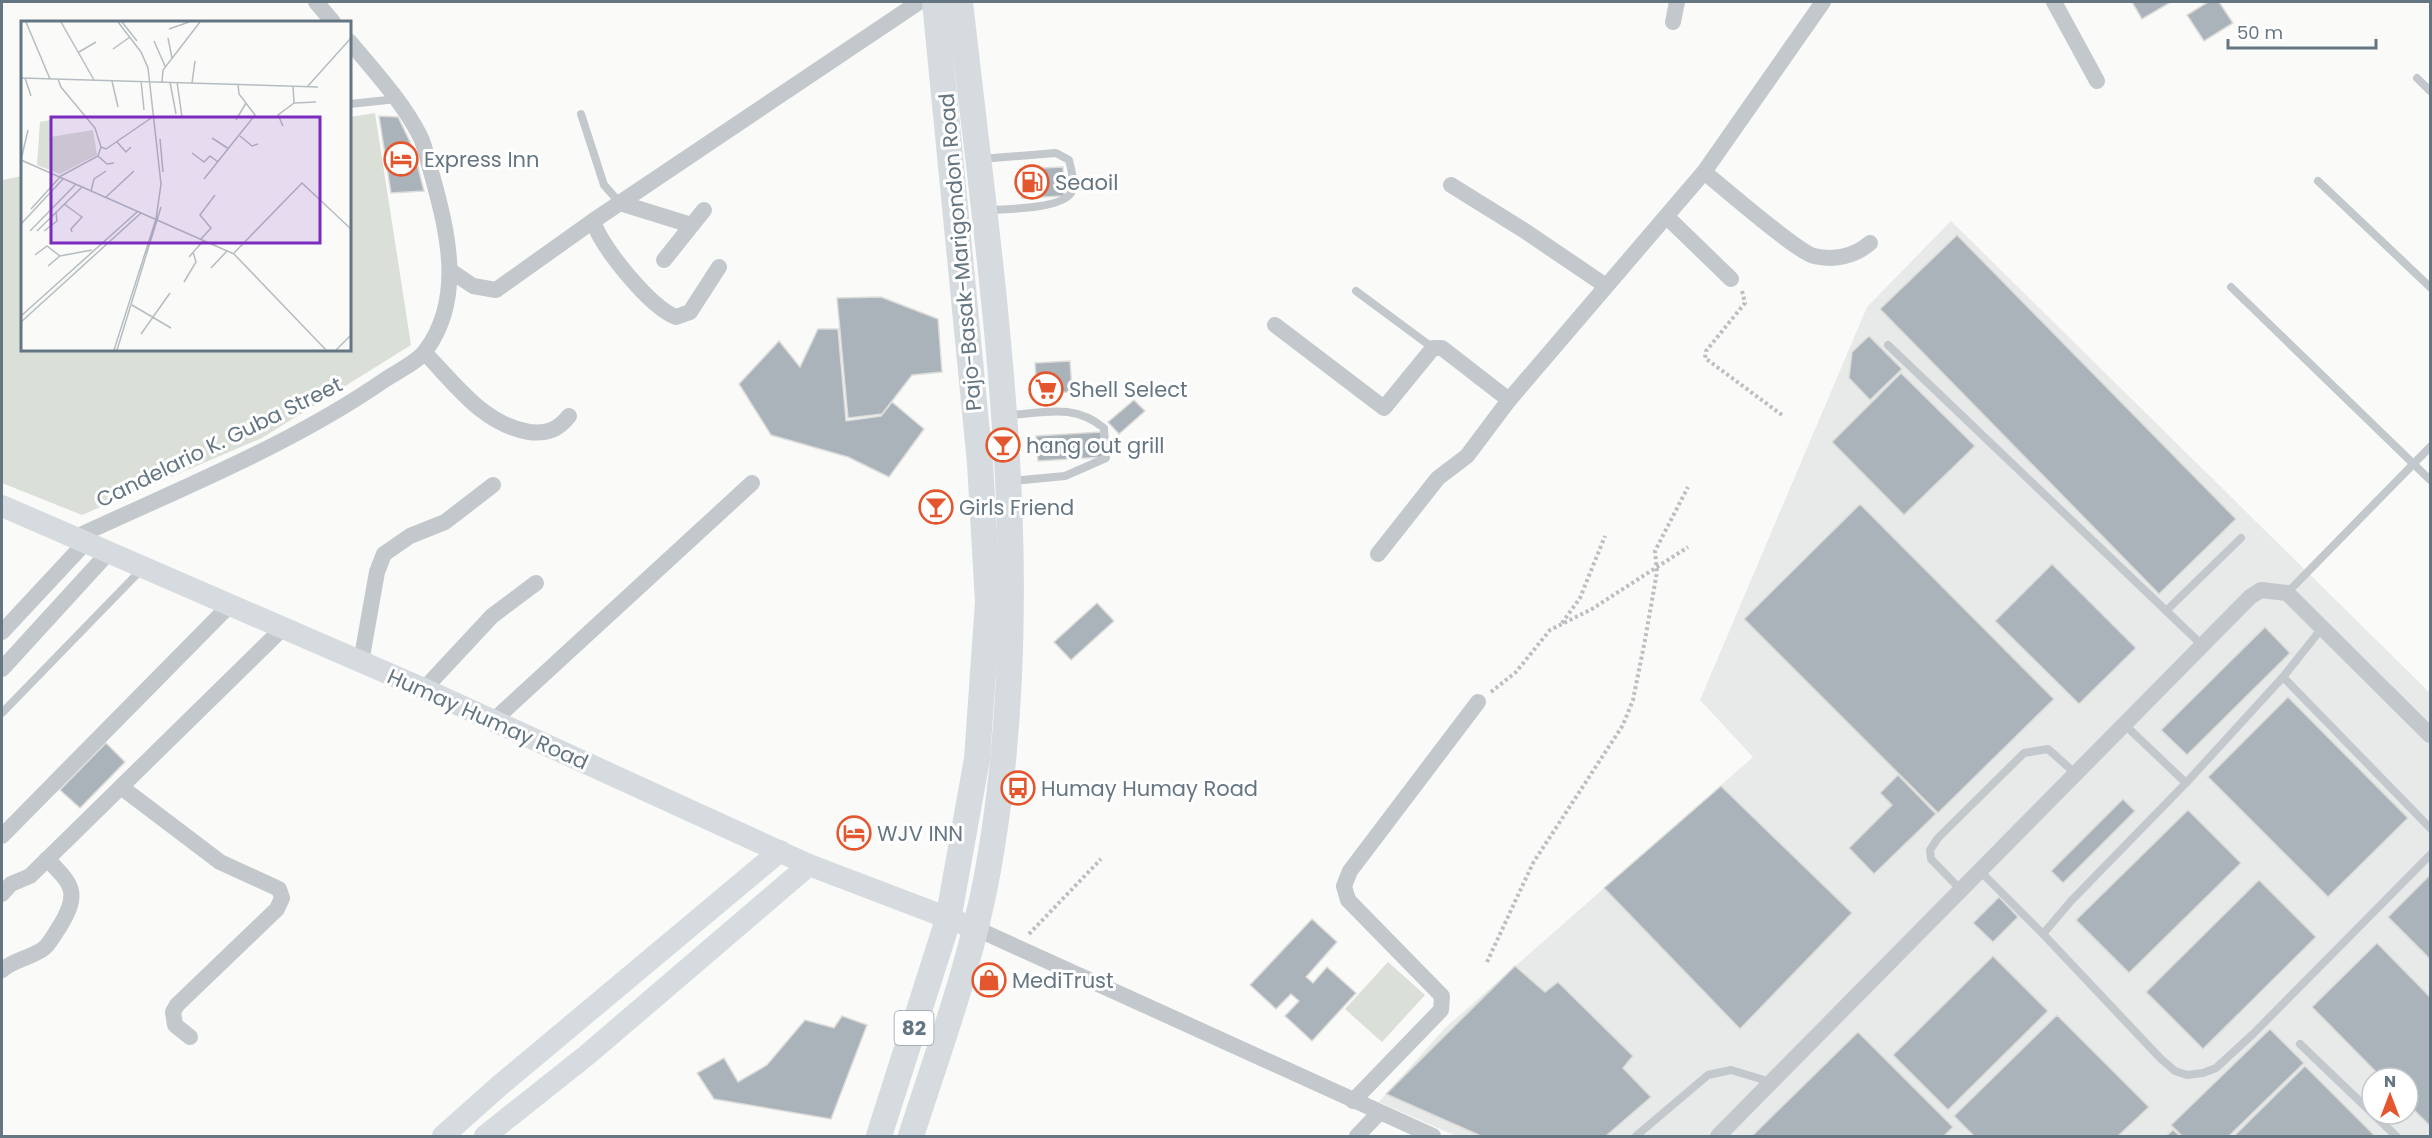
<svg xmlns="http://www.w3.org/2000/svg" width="2432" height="1138" font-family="Poppins,sans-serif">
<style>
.built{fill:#e8e9e9;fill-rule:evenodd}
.green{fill:#dadfd7}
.building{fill:#aab3b9;stroke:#dcdcda;stroke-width:1.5}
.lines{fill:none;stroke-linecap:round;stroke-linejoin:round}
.path{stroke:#bbbfc2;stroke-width:4;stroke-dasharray:3 3;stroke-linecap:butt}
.lane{stroke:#c3c8cc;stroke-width:8}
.street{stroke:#c3c8cc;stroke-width:16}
.secondary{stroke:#d6dbdf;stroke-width:22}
.primary{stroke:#d6dbdf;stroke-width:26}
.labels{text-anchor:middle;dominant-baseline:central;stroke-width:6;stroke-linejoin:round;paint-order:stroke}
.shield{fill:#fff;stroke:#939fa8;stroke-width:1.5}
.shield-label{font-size:20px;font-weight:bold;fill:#657683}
.poi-label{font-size:21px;fill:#657683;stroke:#fff;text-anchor:start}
.street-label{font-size:21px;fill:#657683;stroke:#fff}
.inset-road{fill:none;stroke:#b5bdc2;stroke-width:1.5}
.view{fill:#7b2cbf;fill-opacity:0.15;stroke:#7b2cbf;stroke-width:3}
.inset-edge{fill:none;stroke:#657683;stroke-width:3}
</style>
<rect width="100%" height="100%" fill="#fafaf8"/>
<!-- built -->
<path class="built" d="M1951,221L2430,693V1136H1456L1379,1102L1445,1028L1753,757L1700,700L1867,307ZM2372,1078H2408V1114H2372Z"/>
<!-- green -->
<g class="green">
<path d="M375,113L411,345L262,438L82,515L2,483V180L22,176V350H350V117Z"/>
<path d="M1388,962L1425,995L1382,1042L1345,1009Z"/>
</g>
<!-- building -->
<g class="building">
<path d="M2132,2H2171L2142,19Z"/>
<path d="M2208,2H2219L2233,23L2204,41L2187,15Z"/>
<path d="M379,116L398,117L413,148L424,191L391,193Z"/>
<path d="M1063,167L1064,196L1022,198L1020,169Z"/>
<path d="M1957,235L2236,519L2159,594L1880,309Z"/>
<path d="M881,297L938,319L942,372L912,375L882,414L848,418L837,298Z"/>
<path d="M818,329H838L846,421L881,416L892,402L924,429L889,477L848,457L771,435L739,384L779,341L800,367Z"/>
<path d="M1869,336L1902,369L1870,400L1849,378L1852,352Z"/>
<path d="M1070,361L1072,392L1037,394L1035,363Z"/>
<path d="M1901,373L1975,446L1904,515L1832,442Z"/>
<path d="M1134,400L1145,411L1119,434L1108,422Z"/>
<path d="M1101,432L1103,457L1038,461L1036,436Z"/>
<path d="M1860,504L2054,699L1938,813L1744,619Z"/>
<path d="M2052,564L2136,648L2079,704L1995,621Z"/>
<path d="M1097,603L1114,621L1071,660L1054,642Z"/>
<path d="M2265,627L2290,653L2187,755L2161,730Z"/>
<path d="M2288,697L2408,818L2328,897L2208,777Z"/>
<path d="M106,743L125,762L80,808L60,790Z"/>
<path d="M1898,775L1936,814L1874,874L1849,848L1892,805L1880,793Z"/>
<path d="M1721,786L1852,913L1740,1029L1604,888Z"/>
<path d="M2123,799L2135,811L2063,883L2051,871Z"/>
<path d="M2188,810L2241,863L2129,973L2076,920Z"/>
<path d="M2430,875V959L2388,917Z"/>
<path d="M2259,880L2316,937L2203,1049L2146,992Z"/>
<path d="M1999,897L2018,917L1993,942L1973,923Z"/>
<path d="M1312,919L1337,942L1306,977L1313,983L1327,967L1356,993L1312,1041L1285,1016L1299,1001L1291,994L1276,1009L1250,985Z"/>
<path d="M2377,943L2430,997V1126L2408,1104V1078H2382L2312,1007Z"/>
<path d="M1993,956L2048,1011L1948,1110L1893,1055Z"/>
<path d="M1515,966L1545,992L1558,982L1633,1056L1623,1068L1651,1097L1606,1136H1481L1386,1094Z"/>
<path d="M2057,1015L2149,1107L2118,1136H1974L1954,1116Z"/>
<path d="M842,1016L867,1025L831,1119L714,1099L697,1073L724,1058L738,1082L767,1065L805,1020L834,1028Z"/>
<path d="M2270,1029L2304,1063L2229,1136H2182L2171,1125Z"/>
<path d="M1858,1032L1953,1127L1944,1136H1752Z"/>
<path d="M2305,1066L2375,1136H2234Z"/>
<path d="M2173,1130L2180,1136H2166Z"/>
</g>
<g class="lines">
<!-- path -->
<g class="path">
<path d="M1742,291L1745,303L1706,351L1705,358L1782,415"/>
<path d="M1562,623L1580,598L1605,536"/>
<path d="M1491,692L1516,672L1550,630L1592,609L1688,547"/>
<path d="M1029,934L1101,859"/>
<path d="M1487,962L1533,863L1623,725L1633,700L1645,640L1657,572L1655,551L1688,487"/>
</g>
<!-- lane -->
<g class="lane">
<path d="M2417,78L2430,91"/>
<path d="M350,104L397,99"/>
<path d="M581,114L604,185L620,203"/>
<path d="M980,159L1056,153L1069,160C1071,169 1076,185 1071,193C1061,209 1005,209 987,210"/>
<path d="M2318,181L2430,287"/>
<path d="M2231,287L2430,480"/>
<path d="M1356,291L1433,348"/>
<path d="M1888,345L2203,646"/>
<path d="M1008,415C1045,413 1073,403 1104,428L1106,458L1065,476L1012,481"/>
<path d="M2287,593L2430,447"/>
<path d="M2166,611L2241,538"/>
<path d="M2283,677L2322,628"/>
<path d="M2,713L141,570"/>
<path d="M2125,725L2186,783L2283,677L2430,828"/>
<path d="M2186,783L2071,901L2043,934L2161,1059L2175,1071L2187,1075L2203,1073L2216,1068L2253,1034L2430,855"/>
<path d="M1980,871L2043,934"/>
<path d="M1961,890L1931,859L1930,850L1938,838L2024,753L2048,749L2076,774"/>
<path d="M2300,1044L2372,1113"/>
<path d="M2373,1114L2396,1136"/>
<path d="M1636,1136L1708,1075L1731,1070L1771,1082"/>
</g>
<!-- street -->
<g class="street">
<path d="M316,2L333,22"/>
<path d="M2054,2L2097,81"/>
<path d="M1673,22L1677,2"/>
<path d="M1704,172C1723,187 1797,252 1814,256C1834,261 1855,256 1870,243"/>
<path d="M1451,185L1525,231L1606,286"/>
<path d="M620,203L691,225"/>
<path d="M1667,217L1731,279"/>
<path d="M593,221C602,248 650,307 676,317L690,312L719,267"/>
<path d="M664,260L704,210"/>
<path d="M451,271L473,286L496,290L593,221L919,2"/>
<path d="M1275,325L1384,408L1433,348H1442L1509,400"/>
<path d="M425,353C456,385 483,424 529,432C547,434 558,430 569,416"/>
<path d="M74,538C179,489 291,445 386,379C398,371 418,362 426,350C464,298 448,233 432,175C428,163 426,148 420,136C402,101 375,72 350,42"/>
<path d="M1378,554L1438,478L1467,456L1509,400L1704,172L1823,2"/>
<path d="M2,632L85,543"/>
<path d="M361,662L377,572L384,554L410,536L445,522L493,485"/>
<path d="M2,669L109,552"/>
<path d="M424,689L492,616L536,583"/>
<path d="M493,721L752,483"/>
<path d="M121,787L220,862L279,889L282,898L277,909L177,1005L173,1012L175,1025L190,1037"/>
<path d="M2,836L229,606"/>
<path d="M2,894L11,884L30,876L282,629"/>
<path d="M977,929L1433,1136"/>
<path d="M2,970C14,960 30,958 43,949C50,944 55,933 60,926C80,893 73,885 47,859"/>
<path d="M1353,1101L1441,1010L1442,996L1348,900L1344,886L1350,871L1478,702"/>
<path d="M1357,1136L1379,1113"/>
<path d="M1718,1136L2250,597L2261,590L2287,593L2430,735"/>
</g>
<!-- secondary -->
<g class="secondary">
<path d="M2,506L424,689L809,865L977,929"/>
<path d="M443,1136L498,1087L780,851"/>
<path d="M485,1136L587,1055L809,865"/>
</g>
<!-- primary -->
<g class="primary">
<path d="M879,1136L948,920L977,759L988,602L980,463L935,2"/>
<path d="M911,1136C939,1049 972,961 988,870C1040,581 992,290 960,2"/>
</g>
</g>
<!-- icons -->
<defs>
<g id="hotel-ring" transform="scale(1.725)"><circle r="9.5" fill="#fff" stroke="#e4572e" stroke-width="1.5"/><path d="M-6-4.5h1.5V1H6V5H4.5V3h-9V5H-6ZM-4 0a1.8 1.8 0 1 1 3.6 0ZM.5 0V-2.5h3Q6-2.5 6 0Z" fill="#e4572e"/></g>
<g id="fuel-ring" transform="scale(1.725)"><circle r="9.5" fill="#fff" stroke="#e4572e" stroke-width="1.5"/><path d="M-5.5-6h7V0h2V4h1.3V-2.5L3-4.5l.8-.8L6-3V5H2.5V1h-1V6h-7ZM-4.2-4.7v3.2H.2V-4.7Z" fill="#e4572e"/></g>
<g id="supermarket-ring" transform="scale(1.725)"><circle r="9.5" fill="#fff" stroke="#e4572e" stroke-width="1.5"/><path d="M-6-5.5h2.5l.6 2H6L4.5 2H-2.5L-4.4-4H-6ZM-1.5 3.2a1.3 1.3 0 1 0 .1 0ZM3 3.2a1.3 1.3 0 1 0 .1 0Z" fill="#e4572e"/></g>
<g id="bar-ring" transform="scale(1.725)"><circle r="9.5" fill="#fff" stroke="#e4572e" stroke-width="1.5"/><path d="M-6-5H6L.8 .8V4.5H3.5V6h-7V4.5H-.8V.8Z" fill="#e4572e"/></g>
<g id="bus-ring" transform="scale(1.725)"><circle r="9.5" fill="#fff" stroke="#e4572e" stroke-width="1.5"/><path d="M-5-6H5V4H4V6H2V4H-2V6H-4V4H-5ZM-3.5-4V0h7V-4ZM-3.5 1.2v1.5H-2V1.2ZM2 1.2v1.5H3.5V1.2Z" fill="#e4572e"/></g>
<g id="shop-ring" transform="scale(1.725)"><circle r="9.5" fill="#fff" stroke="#e4572e" stroke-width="1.5"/><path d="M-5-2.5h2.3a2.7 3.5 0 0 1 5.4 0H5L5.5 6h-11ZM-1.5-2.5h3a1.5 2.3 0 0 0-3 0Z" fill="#e4572e"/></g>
</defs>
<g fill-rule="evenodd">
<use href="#hotel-ring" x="401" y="159"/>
<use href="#fuel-ring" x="1032" y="182"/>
<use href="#supermarket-ring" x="1046" y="389"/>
<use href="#bar-ring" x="1003" y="445"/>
<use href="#bar-ring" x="936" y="507"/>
<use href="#bus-ring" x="1018" y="788"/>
<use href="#hotel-ring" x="854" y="833"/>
<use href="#shop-ring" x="989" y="980"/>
</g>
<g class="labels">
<!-- shield labels -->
<rect class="shield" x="894.5" y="1011" width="39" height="34" rx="4.5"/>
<g class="shield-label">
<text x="914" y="1028">82</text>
</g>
<!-- poi labels -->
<g class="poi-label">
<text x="424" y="159">Express Inn</text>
<text x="1055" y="182">Seaoil</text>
<text x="1069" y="389">Shell Select</text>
<text x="1026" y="445">hang out grill</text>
<text x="959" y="507">Girls Friend</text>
<text x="1041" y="788">Humay Humay Road</text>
<text x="877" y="833">WJV INN</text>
<text x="1012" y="980">MediTrust</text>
</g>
<!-- street labels -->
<g class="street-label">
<text transform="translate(960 252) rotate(-95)">Pajo-Basak-Marigondon Road</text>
<text transform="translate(219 442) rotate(-26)">Candelario K. Guba Street</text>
<text transform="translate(488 719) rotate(24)">Humay Humay Road</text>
</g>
</g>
<!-- overview -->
<g transform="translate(21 21)">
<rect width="330" height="330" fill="#fafaf8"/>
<path d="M29,99V116L72,109L76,134L39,153L16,144L19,101Z" fill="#dadfd7"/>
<path class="inset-road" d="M5,1L29,58M40,1L73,59M101,1L116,20M148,8L168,1M147,17L151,37M133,20L144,45M92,28L109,16M58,31L75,21M0,57L297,66M4,57L10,75M37,58L40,66L74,107L80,126L77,135L38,156M91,60L97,86M120,60L123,89M141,61L142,49L179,1M149,61L155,93M156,61L161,96M171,62L174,40M286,66L330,17M273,82L295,81M215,99L225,82M262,105L257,94L273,82L272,65M219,115L231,125L237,123M191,117L208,128M139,118L142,151M96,121L105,131L110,126M80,126L85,128L133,95M171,132L183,141L189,135L197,141M77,135L86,143L93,142M0,139L213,233M0,139L7,109M183,158L234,94L218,73L217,63M70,170L73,158L85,150M85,176L113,150M43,183L61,196L50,208L51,211M10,188L39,156M0,203L42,158M9,210L55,163M16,210L61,166M23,210L36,200L35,191M180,218L190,207L179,194L194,174M213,232L281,162L330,208M213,233L305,329M14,234L26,225L39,235M168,236L183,219M27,245L39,235L71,229M190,247L206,230M163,261L175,241L172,231M111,284L150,307M0,295L116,191M0,301L120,192M120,313L149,272M93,329L135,198L140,163L127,47L120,31L97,1M96,329L140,186M315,329L330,314"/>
<path class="view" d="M30,96H299V222H30Z"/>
<rect width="330" height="330" class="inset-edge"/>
</g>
<!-- border -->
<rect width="2432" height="1138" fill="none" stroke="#657683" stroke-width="6"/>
<!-- north arrow -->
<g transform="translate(2390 1096)"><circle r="28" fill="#ffffff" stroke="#c1c8cd" stroke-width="1.5"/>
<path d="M0-4.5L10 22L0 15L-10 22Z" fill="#e4572e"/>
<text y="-9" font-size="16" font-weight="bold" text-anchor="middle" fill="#657683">N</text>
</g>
<!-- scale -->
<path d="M2228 39v9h148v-9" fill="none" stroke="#657683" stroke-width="3"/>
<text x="2237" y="39" font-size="18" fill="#657683" stroke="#ffffff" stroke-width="4.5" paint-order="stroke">50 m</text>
</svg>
